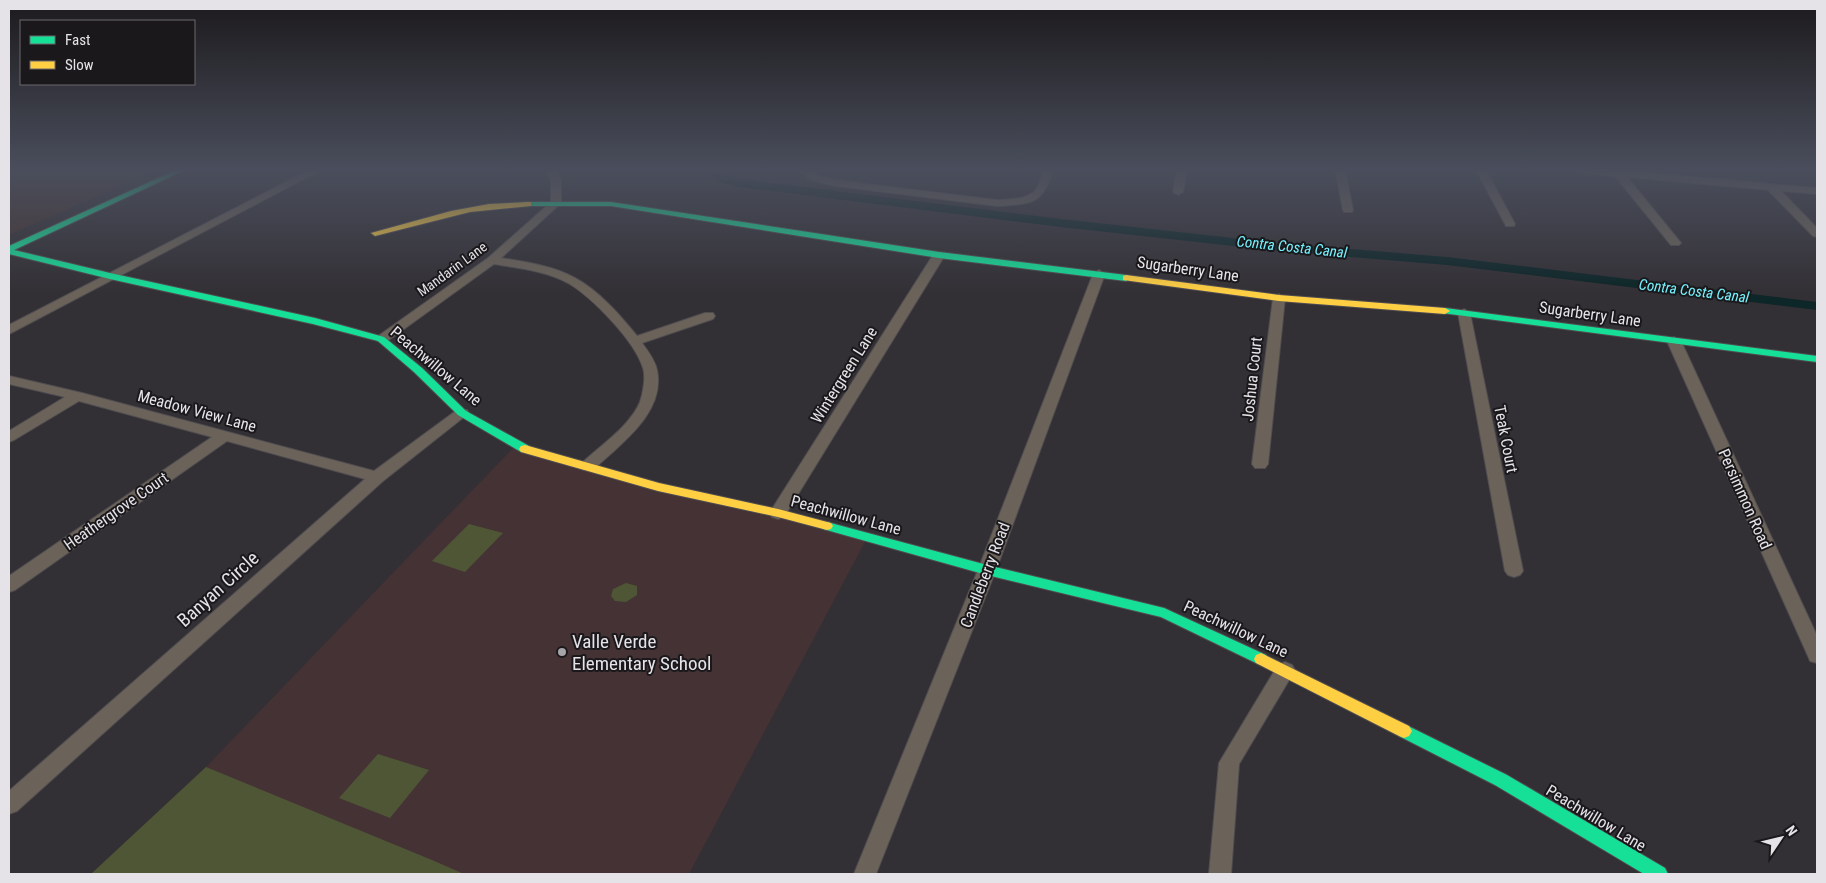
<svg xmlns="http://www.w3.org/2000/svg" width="1826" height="883" font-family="'Roboto Condensed',sans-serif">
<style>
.commercial{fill:#443331}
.education{fill:#443234}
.green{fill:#4f5636}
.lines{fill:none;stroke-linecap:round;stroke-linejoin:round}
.canal{fill:#0d2628;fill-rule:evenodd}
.street-casing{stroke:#504d51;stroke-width:2}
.fast-casing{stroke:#504d51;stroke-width:2}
.slow-casing{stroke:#504d51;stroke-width:2}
.street{fill:#6b6359;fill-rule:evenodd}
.fast{fill:#16e098;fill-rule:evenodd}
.slow{fill:#ffcf43;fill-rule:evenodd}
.shaded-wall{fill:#393130}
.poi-dot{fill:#a7a4a9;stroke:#1a181b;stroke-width:2}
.labels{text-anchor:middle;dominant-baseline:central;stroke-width:4;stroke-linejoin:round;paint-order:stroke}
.far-street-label{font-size:14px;fill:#e6e3e8;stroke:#1a181b}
.far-water-label{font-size:15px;font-style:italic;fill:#75f2fe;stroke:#1a181b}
.street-label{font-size:16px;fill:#e6e3e8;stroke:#1a181b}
.near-street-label{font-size:19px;fill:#e6e3e8;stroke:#1a181b}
.near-poi-label{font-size:19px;fill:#e6e3e8;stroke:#1a181b;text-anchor:start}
</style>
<rect width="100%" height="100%" fill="#333035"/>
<!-- commercial -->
<path class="commercial" d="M9,170H156L9,235Z"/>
<!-- education -->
<path class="education" d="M517,444L867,538L689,874H91L206,767Z"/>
<!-- green -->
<g class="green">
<path d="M469,524L503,533L465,572L432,561Z"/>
<path d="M626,583L637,586V595L626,602L615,601L611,596L613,589Z"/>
<path d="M378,754L429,770L390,818L339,798Z"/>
<path d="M206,767L432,860L464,874H91Z"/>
</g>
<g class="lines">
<!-- canal -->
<path class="canal" d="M705,170C718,169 726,176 739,179L1061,219L1279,243L1447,257L1817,302V310L1447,265L1279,251L1061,227L739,187L719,182Z"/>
<!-- street casing -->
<g class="street-casing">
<g id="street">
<path d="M309,170H321L9,334V325Z"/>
<path d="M546,170H556L561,180V203L501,258C526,262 553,266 575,278C599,291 620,315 637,336L705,313H713L715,316L713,319L642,343C648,351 655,360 657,370C666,413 620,444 593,470H583L580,466L583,462C601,445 630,426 640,402C643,393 646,377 643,368C635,341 592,297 568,283C546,271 519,268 494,264L386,342L381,343L374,339L488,258L551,202V180Z"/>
<path d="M799,170H810L819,176L835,180L997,200C1010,199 1032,200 1038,186C1041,181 1042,175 1043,170H1053C1043,205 1031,204 997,206L835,186L811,180Z"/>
<path d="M1177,170H1187L1183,192L1178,195L1173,192Z"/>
<path d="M1335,170H1345L1353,210L1352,212H1344L1343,210Z"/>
<path d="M1476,170H1486L1515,224L1514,226H1506L1505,224Z"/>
<path d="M1574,170H1618L1817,188V194L1781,191L1817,228V237L1813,236L1768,190L1627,177L1681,243L1679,245H1671L1615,176L1579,173Z"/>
<path d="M939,252L945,255L784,517L778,519L772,517L770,513L772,509L933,255Z"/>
<path d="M1099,270L1105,274L996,570L876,874H854L978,570L1093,274Z"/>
<path d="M1279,294L1285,298L1268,464L1265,468H1255L1252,464L1273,298Z"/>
<path d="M1464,309L1470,313L1523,571L1520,575L1514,577L1508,575L1505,571L1458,313Z"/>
<path d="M1674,337L1681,341L1817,636V663L1810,661L1808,656L1667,341Z"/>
<path d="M9,376L82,393L374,471L457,410H467L469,413L383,481L17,811L9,814V791L365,479L227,441L15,590L9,592V576L212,437L79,401L14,440L9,442V431L65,397L9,384Z"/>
<path d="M1285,662L1292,665L1295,670L1239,764L1231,874H1209L1219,763L1278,665Z"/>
</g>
</g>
<!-- fast casing -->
<g class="fast-casing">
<g id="fast">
<path d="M176,170H185L14,250L110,273L315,318L384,337L422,368L466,411L529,446L531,449L529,452H521L458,415L414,372L378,341L313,324L110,279L9,254V246Z"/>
<path d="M525,202H611L939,252L1126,275L1130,278L1126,281L939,258L611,206H525Z"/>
<path d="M1445,308L1817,356V362L1442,313V309Z"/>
<path d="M827,522L987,565L1164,608L1266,655L1268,659L1266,663L1261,665L1256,663L1161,617L987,575L823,529L821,526L823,523Z"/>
<path d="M1404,724L1507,775L1665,868L1668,874H1644L1495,785L1399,736L1396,731L1399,726Z"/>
</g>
</g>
<!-- slow casing -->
<g class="slow-casing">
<g id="slow">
<path d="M528,202H531V206L470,212L375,236L371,233L451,211L489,204Z"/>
<path d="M1126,275L1279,295L1445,308L1450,311L1445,314L1279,301L1123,280V276Z"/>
<path d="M525,445L659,483L778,509L831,523L833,526L831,529L827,530L778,517L658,491L521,452L519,449L521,446Z"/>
<path d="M1261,653L1409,726L1412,731L1409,736L1404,738L1399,736L1256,663L1254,659L1256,655Z"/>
</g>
</g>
<!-- street -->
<use href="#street" class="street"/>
<!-- fast -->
<use href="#fast" class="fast"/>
<!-- slow -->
<use href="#slow" class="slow"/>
</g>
<!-- shaded-wall -->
<path class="shaded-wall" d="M89,170H108L91,172Z"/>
<!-- sky -->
<linearGradient id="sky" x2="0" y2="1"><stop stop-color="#1c1a1d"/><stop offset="0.58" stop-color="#4a4e5c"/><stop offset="1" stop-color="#4a4e5c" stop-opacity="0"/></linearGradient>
<rect width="1826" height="293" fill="url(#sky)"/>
<!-- markers -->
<circle class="poi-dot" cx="562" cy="652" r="5"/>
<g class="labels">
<!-- far-street labels -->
<g class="far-street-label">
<text transform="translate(452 269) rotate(-36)">Mandarin Lane</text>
</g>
<!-- far-water labels -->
<g class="far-water-label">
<text transform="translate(1292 247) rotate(6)">Contra Costa Canal</text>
<text transform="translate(1694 291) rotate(7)">Contra Costa Canal</text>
</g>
<!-- street labels -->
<g class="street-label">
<text transform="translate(1188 269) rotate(8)">Sugarberry Lane</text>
<text transform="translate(1590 314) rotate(8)">Sugarberry Lane</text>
<text transform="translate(436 366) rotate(40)">Peachwillow Lane</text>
<text transform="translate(844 375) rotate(-58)">Wintergreen Lane</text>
<text transform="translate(1252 379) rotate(-84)">Joshua Court</text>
<text transform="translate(197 411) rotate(15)">Meadow View Lane</text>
<text transform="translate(1506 439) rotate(79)">Teak Court</text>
<text transform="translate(1745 499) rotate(66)">Persimmon Road</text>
<text transform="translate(116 511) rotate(-35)">Heathergrove Court</text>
<text transform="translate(846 515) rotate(15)">Peachwillow Lane</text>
<text transform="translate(985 575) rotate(-69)">Candleberry Road</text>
<text transform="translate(1236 629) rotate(25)">Peachwillow Lane</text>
<text transform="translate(1596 818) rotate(31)">Peachwillow Lane</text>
</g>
<!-- near-street labels -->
<g class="near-street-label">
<text transform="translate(218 589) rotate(-42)">Banyan Circle</text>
</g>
<!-- near-poi labels -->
<g class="near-poi-label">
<text x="572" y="641">Valle Verde<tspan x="572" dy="22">Elementary School</tspan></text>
</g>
</g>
<!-- border -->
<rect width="1826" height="883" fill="none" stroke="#e6e3e8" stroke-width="20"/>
<!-- legend -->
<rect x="20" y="20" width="175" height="65" fill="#1a181b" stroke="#6c696d"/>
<rect x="30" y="36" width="25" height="8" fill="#16e098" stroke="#6c696d"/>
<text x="65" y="45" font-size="15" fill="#e6e3e8">Fast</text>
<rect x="30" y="61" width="25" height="8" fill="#ffcf43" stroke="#6c696d"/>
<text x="65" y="70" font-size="15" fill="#e6e3e8">Slow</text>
<!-- north arrow -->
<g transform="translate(1781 838) rotate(55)" stroke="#1a181b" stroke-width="4" paint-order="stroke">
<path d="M0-4L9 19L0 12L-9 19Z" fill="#e6e3e8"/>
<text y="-8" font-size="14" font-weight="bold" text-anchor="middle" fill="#e6e3e8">N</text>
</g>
</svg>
